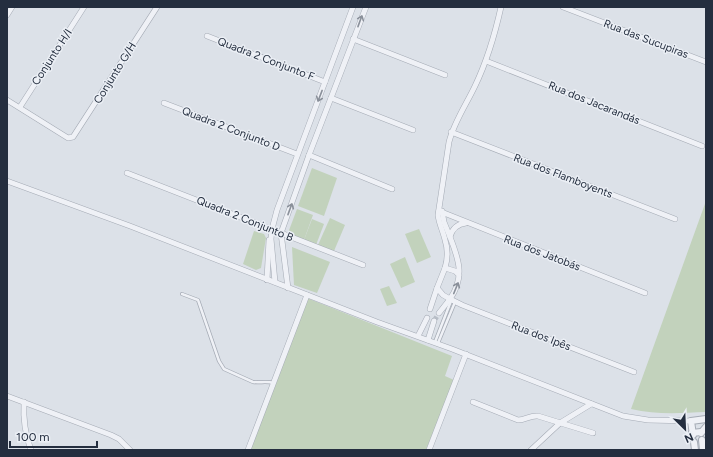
<svg xmlns="http://www.w3.org/2000/svg" width="713" height="457" font-family="Figtree,sans-serif">
<style>
.green{fill:#c2d2bc}
.lines{fill:none;stroke-linecap:round;stroke-linejoin:round}
.minor-tunnel{stroke:#b7bdc6;stroke-width:5;stroke-dasharray:5 2.5;stroke-linecap:butt}
.service-casing{stroke:#a5abb5;stroke-width:4}
.minor-casing{stroke:#a5abb5;stroke-width:6}
.tertiary-casing{stroke:#a5abb5;stroke-width:8}
.service{stroke:#eff1f6;stroke-width:2.5}
.minor{stroke:#eff1f6;stroke-width:5}
.tertiary{stroke:#eff1f6;stroke-width:6}
.oneway{stroke:#8a909a}
.labels{text-anchor:middle;dominant-baseline:central;stroke-width:3;stroke-linejoin:round;paint-order:stroke}
.street-label{font-size:11px;fill:#242e3f;stroke:#ebeff5}
</style>
<rect width="100%" height="100%" fill="#dce1e8"/>
<!-- green -->
<g class="green">
<path d="M312,168L337,178L324,216L298,206Z"/>
<path d="M706,201V412C681,413 656,415 631,409Z"/>
<path d="M297,209L313,215L304,240L288,233Z"/>
<path d="M330,218L345,225L334,251L318,245Z"/>
<path d="M312,219L324,224L316,245L304,240Z"/>
<path d="M419,229L431,257L417,263L405,234Z"/>
<path d="M254,231L264,234L266,238L261,268L256,270L243,264Z"/>
<path d="M292,247L330,262L317,293L294,285Z"/>
<path d="M405,257L415,282L401,288L390,264Z"/>
<path d="M389,286L397,303L387,306L380,289Z"/>
<path d="M307,298L452,356L445,376L454,380L426,450H250Z"/>
</g>
<g class="lines">
<!-- minor-tunnel -->
<path class="minor-tunnel" d="M434,321L439,313"/>
<!-- service casing -->
<g class="service-casing">
<g id="service">
<path d="M182,294L198,300L219,361L224,369L253,382C260,383 266,381 274,383"/>
<path d="M435,342L451,301"/>
<path d="M438,343L455,302"/>
</g>
</g>
<!-- minor casing -->
<g class="minor-casing">
<g id="minor">
<path d="M563,7L706,62"/>
<path d="M7,15L12,7"/>
<path d="M207,36L325,82"/>
<path d="M353,39L445,75"/>
<path d="M486,61L702,146"/>
<path d="M331,98L413,130"/>
<path d="M7,100L68,138L73,137L157,7"/>
<path d="M164,103L297,154"/>
<path d="M20,107L84,7"/>
<path d="M451,132L675,219"/>
<path d="M309,155L392,189"/>
<path d="M127,173L363,265"/>
<path d="M7,181L130,226L377,322L452,349L623,416L648,420L691,421"/>
<path d="M439,211L645,293"/>
<path d="M442,211L444,222L450,237"/>
<path d="M445,268C448,258 448,249 445,240C443,231 439,224 438,215L449,142C454,122 466,105 475,86C487,61 495,34 501,7"/>
<path d="M459,275L455,271L445,268L437,288L443,295L450,299C465,277 459,260 450,237C452,229 457,224 466,223"/>
<path d="M267,280L269,240"/>
<path d="M275,282L271,239L272,229L277,210L353,7"/>
<path d="M288,288L281,233L309,155L366,7"/>
<path d="M430,309L437,288"/>
<path d="M439,313L450,299L462,305L634,372"/>
<path d="M418,336L427,318"/>
<path d="M428,340L434,321"/>
<path d="M7,396L111,435L119,439L130,450"/>
<path d="M24,402C23,419 25,434 31,450"/>
<path d="M473,402L518,420C526,420 530,415 538,416L593,433"/>
<path d="M248,450L307,295"/>
<path d="M429,450L466,354"/>
<path d="M531,450L560,423L591,404"/>
</g>
</g>
<!-- tertiary casing -->
<g class="tertiary-casing">
<g id="tertiary">
<path d="M692,433L701,432"/>
<path d="M701,433L706,427"/>
<path d="M693,435L691,421L706,419"/>
<path d="M702,440L703,450"/>
<path d="M694,442L695,450"/>
</g>
</g>
<!-- service -->
<use href="#service" class="service"/>
<!-- minor -->
<use href="#minor" class="minor"/>
<!-- tertiary -->
<use href="#tertiary" class="tertiary"/>
</g>
<!-- one-way arrows -->
<defs><path id="oneway-shaft" d="M-6 0H5M1.5-3L5.5 0L1.5 3" fill="none" stroke-width="1.6" stroke-linecap="round" stroke-linejoin="round"/></defs>
<g class="oneway">
<use href="#oneway-shaft" transform="translate(360 21) rotate(-70)"/>
<use href="#oneway-shaft" transform="translate(320 96) rotate(111)"/>
<use href="#oneway-shaft" transform="translate(290 209) rotate(-70)"/>
<use href="#oneway-shaft" transform="translate(456 288) rotate(-68)"/>
</g>
<g class="labels">
<!-- street labels -->
<g class="street-label">
<text transform="translate(646 39) rotate(21)">Rua das Sucupiras</text>
<text transform="translate(52 57) rotate(-57)">Conjunto H/I</text>
<text transform="translate(266 59) rotate(21)">Quadra 2 Conjunto F</text>
<text transform="translate(115 73) rotate(-58)">Conjunto G/H</text>
<text transform="translate(594 103) rotate(22)">Rua dos Jacarandás</text>
<text transform="translate(231 129) rotate(21)">Quadra 2 Conjunto D</text>
<text transform="translate(563 176) rotate(21)">Rua dos Flamboyents</text>
<text transform="translate(245 219) rotate(22)">Quadra 2 Conjunto B</text>
<text transform="translate(542 253) rotate(21)">Rua dos Jatobás</text>
<text transform="translate(541 336) rotate(21)">Rua dos Ipês</text>
</g>
</g>
<!-- border -->
<rect width="713" height="457" fill="none" stroke="#242e3f" stroke-width="16"/>
<!-- north arrow -->
<g transform="translate(685 429) rotate(156)" stroke="#ebeff5" stroke-width="3" paint-order="stroke">
<path d="M0-3L7 15L0 10L-7 15Z" fill="#242e3f"/>
<text y="-6" font-size="11" font-weight="bold" text-anchor="middle" fill="#242e3f">N</text>
</g>
<!-- scale -->
<path d="M10 441v6h87v-6" fill="none" stroke="#242e3f" stroke-width="2"/>
<text x="16" y="441" font-size="12" fill="#242e3f" stroke="#ebeff5" stroke-width="3" paint-order="stroke">100 m</text>
</svg>
